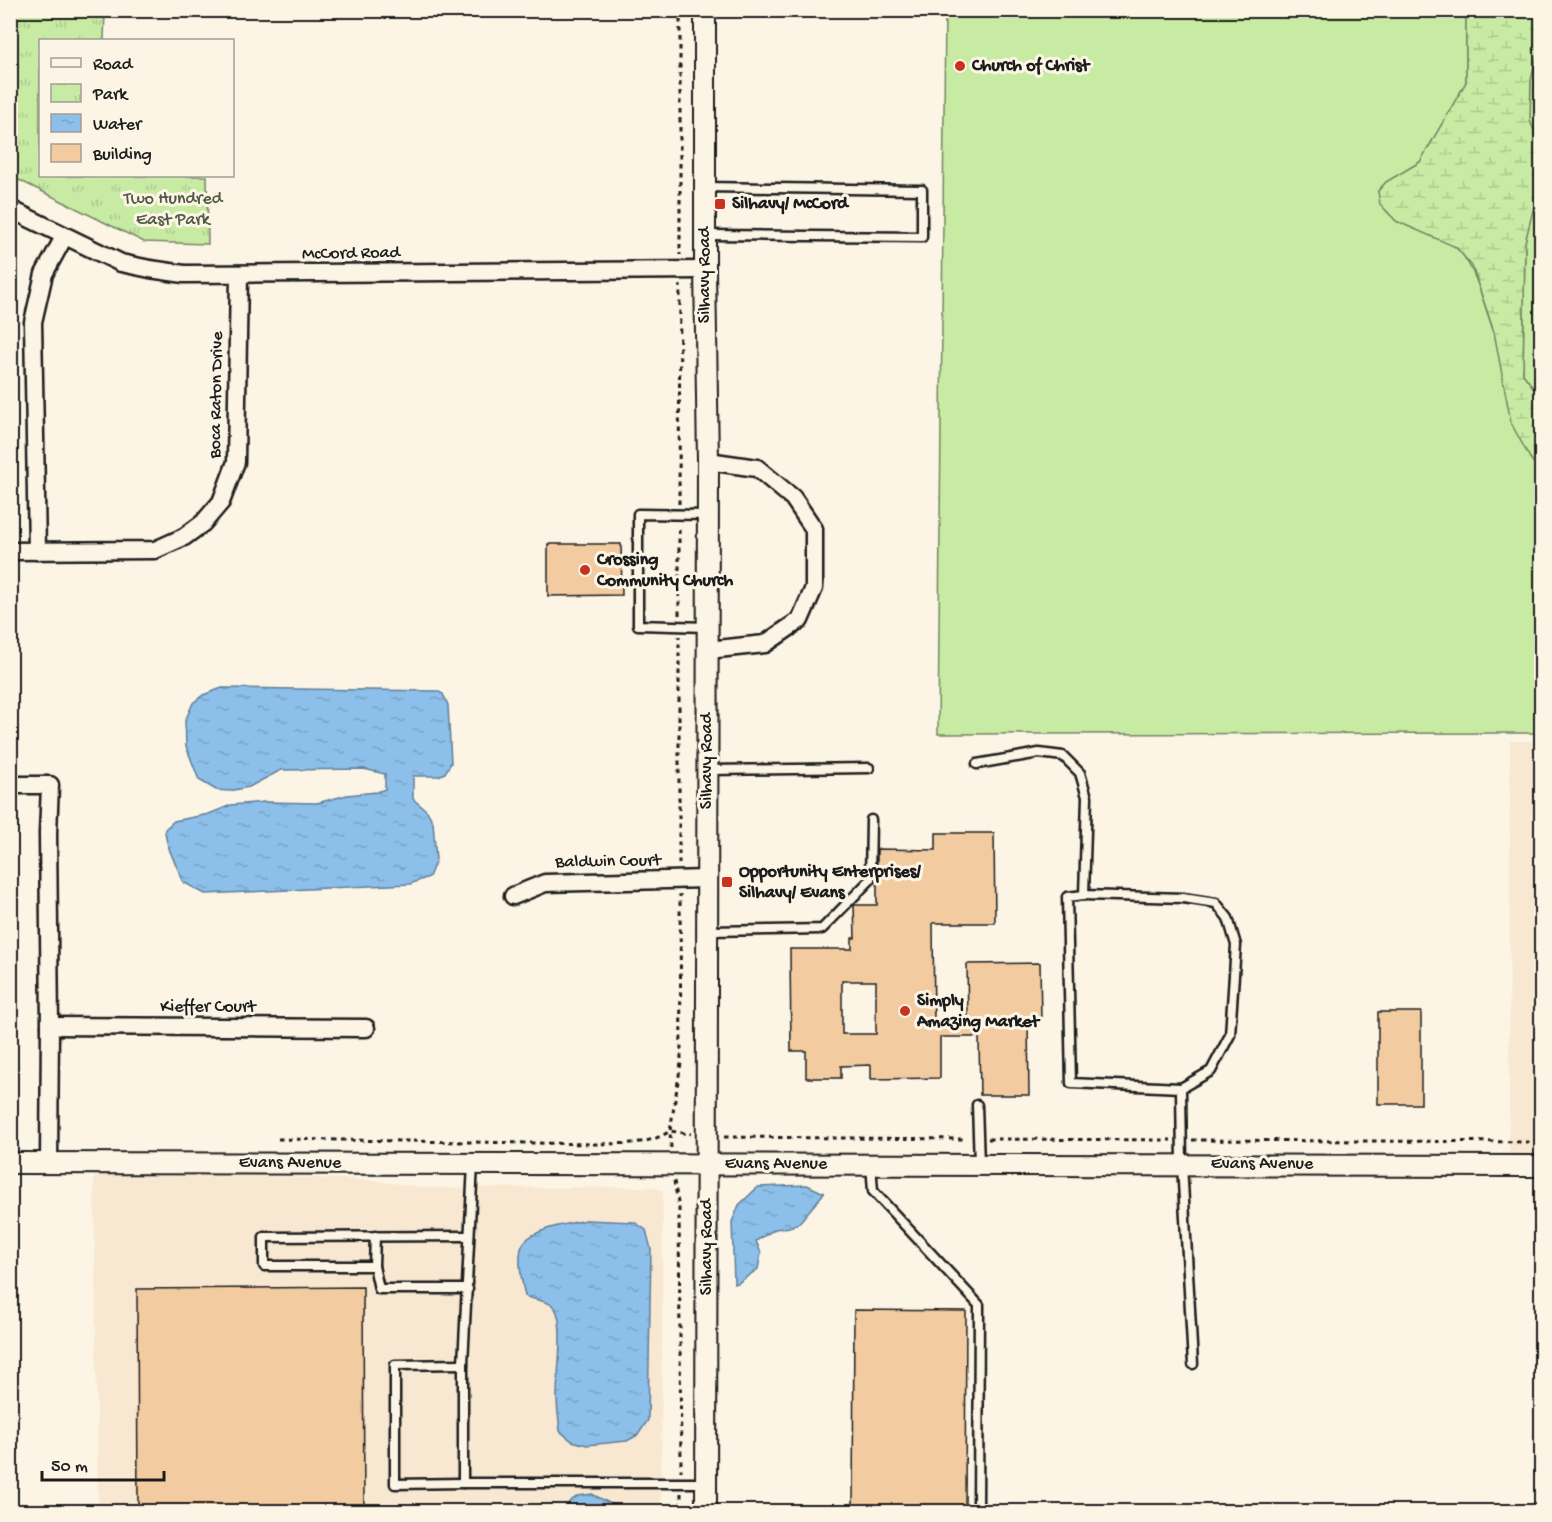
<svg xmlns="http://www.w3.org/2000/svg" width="1552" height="1522" font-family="'Gochi Hand',sans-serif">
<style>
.built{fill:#f9e8d1}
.grass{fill:#c8eba4;stroke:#728460;stroke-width:1.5}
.wetland{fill:url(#wetland-marsh);stroke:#728460;stroke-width:1.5}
.park{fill:url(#park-tufts);stroke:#728460;stroke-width:1.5}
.water{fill:url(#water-ripples);stroke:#5f7e97;stroke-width:1.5}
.building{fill:#f2cba1;stroke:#1c1c1c;stroke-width:1.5;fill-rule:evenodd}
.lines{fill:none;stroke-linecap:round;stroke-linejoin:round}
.service-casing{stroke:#1c1c1c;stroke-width:13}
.minor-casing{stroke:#1c1c1c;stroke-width:21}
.tertiary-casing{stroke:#1c1c1c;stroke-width:24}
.path{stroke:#1c1c1c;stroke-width:3;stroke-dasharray:4.5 4.5;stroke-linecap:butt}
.service{stroke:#fcf5e5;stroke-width:8}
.minor{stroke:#fcf5e5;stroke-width:16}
.tertiary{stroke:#fcf5e5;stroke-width:20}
.poi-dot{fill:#c8321e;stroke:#fcf5e5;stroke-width:2}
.labels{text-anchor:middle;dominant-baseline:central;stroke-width:6;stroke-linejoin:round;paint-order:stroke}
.poi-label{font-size:18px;font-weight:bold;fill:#1c1c1c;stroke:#fcf5e5;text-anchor:start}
.park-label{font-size:18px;fill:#505a45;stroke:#fcf5e5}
.street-label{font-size:18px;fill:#1c1c1c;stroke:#fcf5e5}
</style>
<defs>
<pattern id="wetland-marsh" width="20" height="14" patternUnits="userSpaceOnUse" patternTransform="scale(1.5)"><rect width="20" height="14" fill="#c8eba4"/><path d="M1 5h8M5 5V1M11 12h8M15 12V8" fill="none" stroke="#abc98d"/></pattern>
<pattern id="park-tufts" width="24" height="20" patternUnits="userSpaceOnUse" patternTransform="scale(1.5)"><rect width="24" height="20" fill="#c8eba4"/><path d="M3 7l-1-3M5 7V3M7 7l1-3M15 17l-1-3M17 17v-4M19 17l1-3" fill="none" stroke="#abc98d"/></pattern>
<pattern id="water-ripples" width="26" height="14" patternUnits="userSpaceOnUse" patternTransform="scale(1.5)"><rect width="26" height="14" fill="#8cbfe9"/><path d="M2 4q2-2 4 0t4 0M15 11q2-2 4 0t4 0" fill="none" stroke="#78a4c7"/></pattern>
</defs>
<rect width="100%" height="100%" fill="#fcf5e5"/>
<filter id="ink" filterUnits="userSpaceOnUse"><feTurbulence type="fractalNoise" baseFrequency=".0167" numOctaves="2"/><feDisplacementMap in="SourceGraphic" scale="12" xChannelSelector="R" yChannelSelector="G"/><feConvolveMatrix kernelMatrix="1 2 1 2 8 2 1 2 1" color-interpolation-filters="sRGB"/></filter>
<g filter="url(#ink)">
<!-- built -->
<g class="built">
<path d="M1510,741H1541V1158L1509,1157Z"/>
<path d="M94,1175L287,1177L372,1180L427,1188L654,1187L663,1191L661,1511H98Z"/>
</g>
<!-- grass -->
<g class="grass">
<path d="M945,11H1466V82L1420,162L1386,182L1378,191C1384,235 1440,226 1462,254C1475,271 1480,291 1487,312C1504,360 1516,409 1530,458L1541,472V733L938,734Z"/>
<path d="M1541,53V148L1530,121L1531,80L1537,55Z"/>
<path d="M1541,175V398L1523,374L1525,242Z"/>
</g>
<!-- wetland -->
<path class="wetland" d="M1466,11H1541V53L1537,55L1531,80L1530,121L1541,146L1542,175L1525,242L1523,374L1541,398V472L1530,458L1511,423L1494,332L1472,266L1456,247L1396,221L1380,204L1378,191L1386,182L1420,162L1466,82Z"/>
<!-- park -->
<path class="park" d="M10,11H105L104,40H40V176H207L208,244L144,242L11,176Z"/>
<!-- water -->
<g class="water">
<path d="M222,688L437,691L443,694L448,705L451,763L445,773L439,776H413V799L427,811L433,822L436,860L429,877L410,884L205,894L183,882C177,865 165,846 165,829L174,821L209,814L231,805L265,802L317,803L347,795L377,792L385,789V774L364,769L281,770L249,787L229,791L216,790L199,780L186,746L185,721L193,703L203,695Z"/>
<path d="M807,1185L824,1193L799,1223L790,1227L775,1229L756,1241L761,1253L758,1269L738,1283L734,1284L732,1222L739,1205L758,1187Z"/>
<path d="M586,1220L634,1222L646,1230L651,1249L648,1420L638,1435L627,1441L587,1445L572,1441L560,1431C559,1420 557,1409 557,1399C556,1379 566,1321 554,1307C550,1301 533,1300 525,1296C522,1283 516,1256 523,1244C532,1229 570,1223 586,1220Z"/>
<path d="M592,1494L615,1506L617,1511H566L569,1502L578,1496Z"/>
</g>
<!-- building -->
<g class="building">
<path d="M548,544H621L622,595L548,596Z"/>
<path d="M936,833H994L995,923H933L934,1023L968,1022L967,964L1040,963L1041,1021H1028L1029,1095H980L979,1037H940V1078L871,1079V1065L841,1066V1078H806V1051H791L790,949H852V938H855L854,905H877V849L936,850ZM842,981H876V1034H842Z"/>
<rect x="1378" y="1012" width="43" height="92"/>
<path d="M363,1287L364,1512H138L137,1289Z"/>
<path d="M854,1310L966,1311L965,1512H853Z"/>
</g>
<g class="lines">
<!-- service casing -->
<g class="service-casing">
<g id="service">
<path d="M705,187L922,190V237L705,235"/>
<path d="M707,627L638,625V514L708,515"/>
<path d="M977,764L1039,753L1063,756L1080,773L1087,797L1084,895L1183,898L1216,903L1228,918L1236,945L1230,1035L1211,1071L1181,1088L1182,1164L1193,1364"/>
<path d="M708,770L869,768"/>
<path d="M1084,895L1067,897L1071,1083L1181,1088"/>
<path d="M708,931L822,929L870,880L871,820"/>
<path d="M977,1105L979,1164"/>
<path d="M473,1164L463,1364V1483H706"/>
<path d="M871,1164L873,1191L979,1305L978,1512"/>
<path d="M374,1266L375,1236"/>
<path d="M468,1289H379L374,1266H264V1237L469,1236"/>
<path d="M463,1364L395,1365V1484L463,1483"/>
</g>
</g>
<!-- minor casing -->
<g class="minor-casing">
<g id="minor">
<path d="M10,209L121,263L150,269L184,274L705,270"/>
<path d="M708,461L757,468L793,498L814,529V588L800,620L765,644L708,650"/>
<path d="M10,551L155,550L184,537L203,523L221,502L236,462L239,275"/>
<path d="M37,551L33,322L44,274L64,237"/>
<path d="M10,785H50L48,833L50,1026L49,1163"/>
<path d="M513,896L545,883L707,879"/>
<path d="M50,1026L366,1028"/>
</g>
</g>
<!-- tertiary casing -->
<g class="tertiary-casing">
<g id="tertiary">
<path d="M705,10V270L708,461L706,1512"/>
<path d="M10,1163L1542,1166"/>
</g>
</g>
<!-- path -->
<g class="path">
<path d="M680,10V255"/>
<path d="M679,504L680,285"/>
<path d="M679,615V525"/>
<path d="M679,864V636"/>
<path d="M724,1137L967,1139"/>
<path d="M278,1139L597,1144C621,1143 648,1146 670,1131L691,1134"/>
<path d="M988,1139L1171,1140"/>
<path d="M1192,1140L1542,1142"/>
<path d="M671,1148L670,1131L681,1063L680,894"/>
<path d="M674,1181L679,1208L681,1471"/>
<path d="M681,1493V1512"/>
</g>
<!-- service -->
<use href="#service" class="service"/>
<!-- minor -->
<use href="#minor" class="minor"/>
<!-- tertiary -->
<use href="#tertiary" class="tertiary"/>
</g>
</g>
<!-- markers -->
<g class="poi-dot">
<circle cx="960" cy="66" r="6"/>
<rect x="714" y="198" width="12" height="12" rx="3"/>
<circle cx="585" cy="570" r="6"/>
<rect x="721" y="876" width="12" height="12" rx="3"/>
<circle cx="905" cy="1011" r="6"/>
</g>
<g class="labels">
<!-- poi labels -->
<g class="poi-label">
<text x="972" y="66">Church of Christ</text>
<text x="732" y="204">Silhavy/ McCord</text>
<text x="597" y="560">Crossing<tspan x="597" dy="21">Community Church</tspan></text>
<text x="739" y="872">Opportunity Enterprises/<tspan x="739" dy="21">Silhavy/ Evans</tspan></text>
<text x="917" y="1001">Simply<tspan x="917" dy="21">Amazing Market</tspan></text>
</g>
<!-- park labels -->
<g class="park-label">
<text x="173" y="199">Two Hundred<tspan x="173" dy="21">East Park</tspan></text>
</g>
<!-- street labels -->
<g class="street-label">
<text transform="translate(351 254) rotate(-1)">McCord Road</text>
<text transform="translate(705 275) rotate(-90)">Silhavy Road</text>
<text transform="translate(217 395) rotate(-89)">Boca Raton Drive</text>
<text transform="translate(707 761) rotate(-90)">Silhavy Road</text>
<text transform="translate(608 862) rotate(-1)">Baldwin Court</text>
<text x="208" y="1007">Kieffer Court</text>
<text x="290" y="1163">Evans Avenue</text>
<text x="776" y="1164">Evans Avenue</text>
<text x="1262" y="1164">Evans Avenue</text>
<text transform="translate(707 1247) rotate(-90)">Silhavy Road</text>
</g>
</g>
<!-- margin -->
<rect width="1552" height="1522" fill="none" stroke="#fcf5e5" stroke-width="36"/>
<rect x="18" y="18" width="1516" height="1486" fill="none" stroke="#1c1c1c" stroke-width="2" filter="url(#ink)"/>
<!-- legend -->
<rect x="39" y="39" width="195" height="138" fill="#fcf5e5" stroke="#a29e95" stroke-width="1.5"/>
<rect x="51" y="58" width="30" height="9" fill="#fcf5e5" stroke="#a29e95" stroke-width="1.5"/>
<text x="93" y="69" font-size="18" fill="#1c1c1c">Road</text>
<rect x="51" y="84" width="30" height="18" fill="url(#park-tufts)" stroke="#a29e95" stroke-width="1.5"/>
<text x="93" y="99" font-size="18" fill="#1c1c1c">Park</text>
<rect x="51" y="114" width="30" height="18" fill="url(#water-ripples)" stroke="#a29e95" stroke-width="1.5"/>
<text x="93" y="129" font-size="18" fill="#1c1c1c">Water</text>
<rect x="51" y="144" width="30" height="18" fill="#f2cba1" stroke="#a29e95" stroke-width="1.5"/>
<text x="93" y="159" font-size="18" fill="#1c1c1c">Building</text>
<!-- scale -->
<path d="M42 1471v9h122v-9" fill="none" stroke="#1c1c1c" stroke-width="3"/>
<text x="51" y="1471" font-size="18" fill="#1c1c1c" stroke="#fcf5e5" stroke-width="4.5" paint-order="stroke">50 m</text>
</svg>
